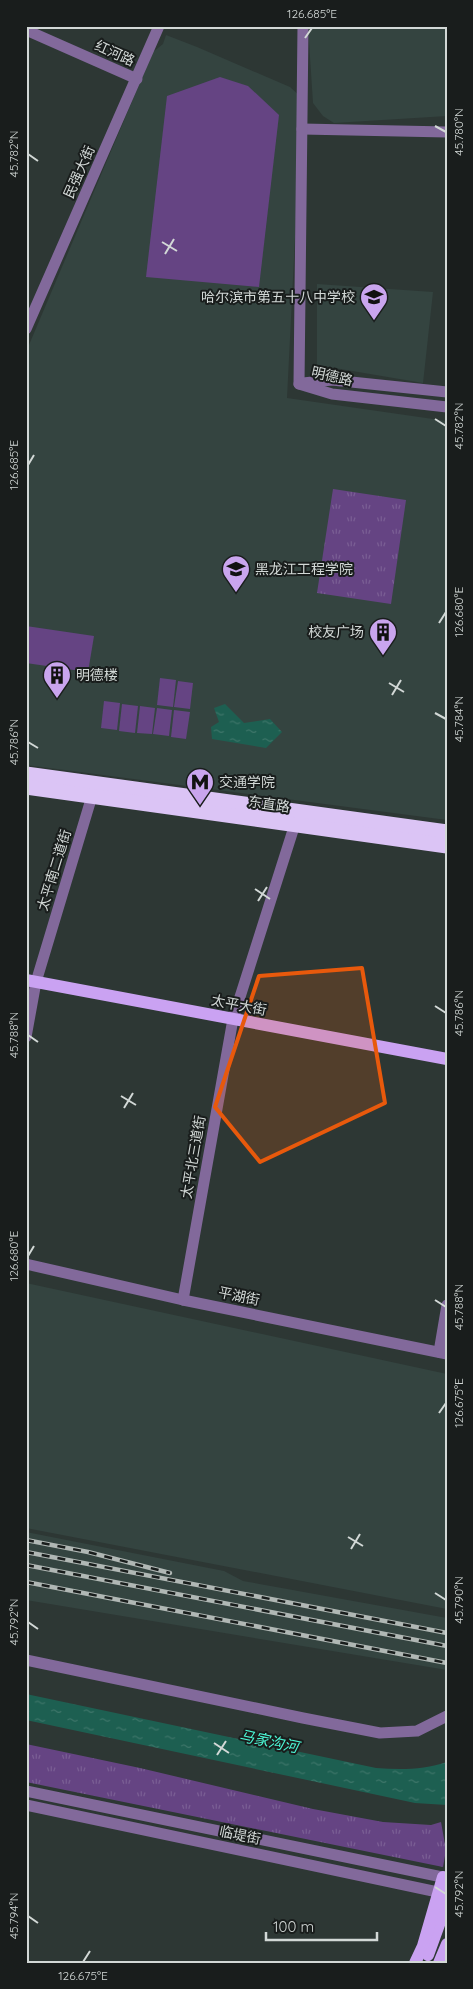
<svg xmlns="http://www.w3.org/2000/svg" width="473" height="1989" font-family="Quicksand,'Noto Sans SC',sans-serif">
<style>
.built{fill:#344440}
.grass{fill:#654483}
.park{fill:url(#park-tufts)}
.water{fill:url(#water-ripples)}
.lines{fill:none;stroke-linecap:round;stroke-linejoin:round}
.minor{stroke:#82699b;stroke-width:11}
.major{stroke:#caa2f2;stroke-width:12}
.highway{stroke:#dbc4f5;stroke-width:15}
.rail-casing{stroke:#b0b7b4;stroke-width:4.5}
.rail{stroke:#191d1c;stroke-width:2.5;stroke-dasharray:8;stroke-linecap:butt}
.marked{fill:#e8590c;fill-opacity:0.2;stroke:#e8590c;stroke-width:4;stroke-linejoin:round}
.ticks{fill:none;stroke:#d2d8d6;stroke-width:2}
.labels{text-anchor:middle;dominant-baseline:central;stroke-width:4;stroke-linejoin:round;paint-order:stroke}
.street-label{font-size:14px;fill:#d2d8d6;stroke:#191d1c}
.poi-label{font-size:14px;fill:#d2d8d6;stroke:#191d1c;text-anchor:start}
.water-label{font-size:15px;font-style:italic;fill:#4cf7d6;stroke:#191d1c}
.neatline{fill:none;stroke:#d2d8d6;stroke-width:2}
.ticks-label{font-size:12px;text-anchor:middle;fill:#d2d8d6}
</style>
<defs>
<pattern id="park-tufts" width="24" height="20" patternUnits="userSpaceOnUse" patternTransform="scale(1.25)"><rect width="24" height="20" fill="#654483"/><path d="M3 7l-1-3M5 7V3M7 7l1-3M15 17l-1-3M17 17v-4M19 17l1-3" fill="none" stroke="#7a5e94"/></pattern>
<pattern id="water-ripples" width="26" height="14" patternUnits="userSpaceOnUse" patternTransform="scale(1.25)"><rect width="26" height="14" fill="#1d5f51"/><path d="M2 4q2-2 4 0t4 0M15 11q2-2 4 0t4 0" fill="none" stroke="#3d7569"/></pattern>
</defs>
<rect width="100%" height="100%" fill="#2d3734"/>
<!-- built -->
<g class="built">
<path d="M308,26H447V116L334,123L323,116L313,103Z"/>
<path d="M166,35L197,47L290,87L302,98L287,398L447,421V820L26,765V352L153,52L163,44Z"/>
<path d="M317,284L433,292L423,383L317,365Z"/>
<path d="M26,1283L447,1374V1609L26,1528Z"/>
<path d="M26,1532L224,1571L243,1581L447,1618V1670L26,1600Z"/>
</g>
<!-- grass -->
<g class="grass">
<path d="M220,77L248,86L279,115L259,287L146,277L167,96Z"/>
<path d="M26,626L94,636L88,672L26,663Z"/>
<path d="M160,678L176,680L173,707L157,705Z"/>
<path d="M178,681L193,683L190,709L174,707Z"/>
<path d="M104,701L120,703L117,730L101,728Z"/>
<path d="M122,704L138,706L135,733L119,731Z"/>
<path d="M140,706L155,708L152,734L137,733Z"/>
<path d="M157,708L172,710L169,736L153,734Z"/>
<path d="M174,710L190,712L186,739L171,737Z"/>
</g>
<!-- park -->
<g class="park">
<path d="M333,489L406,500L391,604L317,593Z"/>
<path d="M26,1744L140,1768L313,1809L383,1822L431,1825L441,1822L446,1850L443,1867L26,1782Z"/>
</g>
<!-- water -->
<g class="water">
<path d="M225,704L244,723L270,719L282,732L266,748L212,739L211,727L219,722L214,708Z"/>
<path d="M26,1694L376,1768C400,1770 424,1770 447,1762V1805L415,1803L26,1720Z"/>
</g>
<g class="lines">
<!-- minor -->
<g class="minor">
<path d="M26,30L137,79"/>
<path d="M302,129L447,132"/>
<path d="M26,329L159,26"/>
<path d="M303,383L332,380L447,392"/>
<path d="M299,384L303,26"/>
<path d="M299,384L332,394L447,407"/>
<path d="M26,1037L36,982L92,796"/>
<path d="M26,1264L183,1300L447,1354"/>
<path d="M183,1300L233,1019L295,824"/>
<path d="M439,1352L447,1305"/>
<path d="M26,1660L303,1718L380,1733L417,1731L447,1716"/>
<path d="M26,1791L447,1878"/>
<path d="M26,1805L447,1894"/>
</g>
<!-- major -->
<g class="major">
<path d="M26,980L447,1059"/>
<path d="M428,1955L440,1922L447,1898"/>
<path d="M415,1963L423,1946L443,1877"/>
<path d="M439,1963L447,1944"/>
</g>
<!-- highway -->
<g class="highway">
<path d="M26,774L447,832"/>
<path d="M26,787L447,846"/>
</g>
<!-- rail casing -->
<g class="rail-casing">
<g id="rail">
<path d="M26,1540L88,1552L170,1573"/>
<path d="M26,1552L447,1633"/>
<path d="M26,1565L447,1646"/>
<path d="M26,1582L447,1663"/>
</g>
</g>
<!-- rail -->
<use href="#rail" class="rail"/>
</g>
<!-- marked area -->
<path class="marked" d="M362,968L385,1103L260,1162L215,1107L259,976Z"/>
<!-- ticks -->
<path class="ticks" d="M305,38L312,28M435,126L446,132M28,154L38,161M162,242L177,251M165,254L174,239M435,419L446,426M28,465L34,455M439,623L446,612M389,683L404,692M392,695L401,680M435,713L446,719M28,742L38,748M255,889L270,899M258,901L267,887M435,1006L446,1013M28,1035L38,1042M121,1096L136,1105M124,1108L133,1093M28,1256L34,1246M435,1300L446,1307M439,1413L446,1403M348,1537L363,1546M351,1549L360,1534M435,1593L446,1600M28,1622L38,1629M214,1743L229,1753M217,1755L226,1741M435,1887L446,1894M28,1916L38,1923M83,1962L90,1951"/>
<!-- icons -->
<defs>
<g id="school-pin" transform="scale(1.4375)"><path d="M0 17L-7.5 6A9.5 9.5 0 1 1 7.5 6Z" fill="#c9a5ee" stroke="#191d1c"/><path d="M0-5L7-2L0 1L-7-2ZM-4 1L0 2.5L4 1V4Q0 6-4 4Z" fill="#111"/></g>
<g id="university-pin" transform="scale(1.4375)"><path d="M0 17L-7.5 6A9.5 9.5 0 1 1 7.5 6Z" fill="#c9a5ee" stroke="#191d1c"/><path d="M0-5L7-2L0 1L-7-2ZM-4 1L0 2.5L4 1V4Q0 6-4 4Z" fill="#111"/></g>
<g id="building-pin" transform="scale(1.4375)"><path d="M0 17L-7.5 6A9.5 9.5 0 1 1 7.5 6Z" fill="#c9a5ee" stroke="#191d1c"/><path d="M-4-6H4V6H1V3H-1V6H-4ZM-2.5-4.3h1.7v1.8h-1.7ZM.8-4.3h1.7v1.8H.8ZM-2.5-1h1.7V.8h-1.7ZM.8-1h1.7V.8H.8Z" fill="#111"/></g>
<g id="metro-pin" transform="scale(1.4375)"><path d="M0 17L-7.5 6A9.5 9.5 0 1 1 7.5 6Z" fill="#c9a5ee" stroke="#191d1c"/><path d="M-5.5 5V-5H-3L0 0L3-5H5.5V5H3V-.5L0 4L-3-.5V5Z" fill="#111"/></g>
</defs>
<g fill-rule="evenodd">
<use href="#school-pin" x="374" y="297"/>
<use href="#university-pin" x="236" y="569"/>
<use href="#building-pin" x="383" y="632"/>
<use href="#building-pin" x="57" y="675"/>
<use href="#metro-pin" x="200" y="782"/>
</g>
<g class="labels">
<!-- street labels -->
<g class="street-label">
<text transform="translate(115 53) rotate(24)">红河路</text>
<text transform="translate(79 172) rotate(-66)">民强大街</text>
<text transform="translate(332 376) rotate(13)">明德路</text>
<text transform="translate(269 804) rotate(8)">东直路</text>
<text transform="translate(54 870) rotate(-73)">太平南二道街</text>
<text transform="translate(239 1005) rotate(11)">太平大街</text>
<text transform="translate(193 1157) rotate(-80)">太平北三道街</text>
<text transform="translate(239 1296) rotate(12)">平湖街</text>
<text transform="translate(240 1835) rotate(12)">临堤街</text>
</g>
<!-- poi labels -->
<g class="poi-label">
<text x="355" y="297" text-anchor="end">哈尔滨市第五十八中学校</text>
<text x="255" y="569">黑龙江工程学院</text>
<text x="364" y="632" text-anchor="end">校友广场</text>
<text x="76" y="675">明德楼</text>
<text x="219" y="782">交通学院</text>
</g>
<!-- water labels -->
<g class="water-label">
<text transform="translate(269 1741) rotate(12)">马家沟河</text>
</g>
</g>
<!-- border -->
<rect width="473" height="1989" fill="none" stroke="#191d1c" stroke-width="55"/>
<!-- scale -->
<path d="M266 1932v8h111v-8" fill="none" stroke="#d2d8d6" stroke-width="2.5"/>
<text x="273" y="1932" font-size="15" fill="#d2d8d6" stroke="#191d1c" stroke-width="4" paint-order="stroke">100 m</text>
<rect x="28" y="28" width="418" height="1934" class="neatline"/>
<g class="ticks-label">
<text x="312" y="18">126.685°E</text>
<text transform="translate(459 132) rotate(-90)" y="4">45.780°N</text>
<text transform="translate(14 154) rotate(-90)" y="4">45.782°N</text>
<text transform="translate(459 426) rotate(-90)" y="4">45.782°N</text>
<text transform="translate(14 465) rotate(-90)" y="4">126.685°E</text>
<text transform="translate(459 612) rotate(-90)" y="4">126.680°E</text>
<text transform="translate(459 719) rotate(-90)" y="4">45.784°N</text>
<text transform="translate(14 742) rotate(-90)" y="4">45.786°N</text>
<text transform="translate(459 1013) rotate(-90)" y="4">45.786°N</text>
<text transform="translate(14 1035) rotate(-90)" y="4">45.788°N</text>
<text transform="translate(14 1256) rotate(-90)" y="4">126.680°E</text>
<text transform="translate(459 1307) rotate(-90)" y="4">45.788°N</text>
<text transform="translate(459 1403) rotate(-90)" y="4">126.675°E</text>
<text transform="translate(459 1600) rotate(-90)" y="4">45.790°N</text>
<text transform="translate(14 1622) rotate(-90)" y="4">45.792°N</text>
<text transform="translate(459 1894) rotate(-90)" y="4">45.792°N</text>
<text transform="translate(14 1916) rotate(-90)" y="4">45.794°N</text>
<text x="83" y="1980">126.675°E</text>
</g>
</svg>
